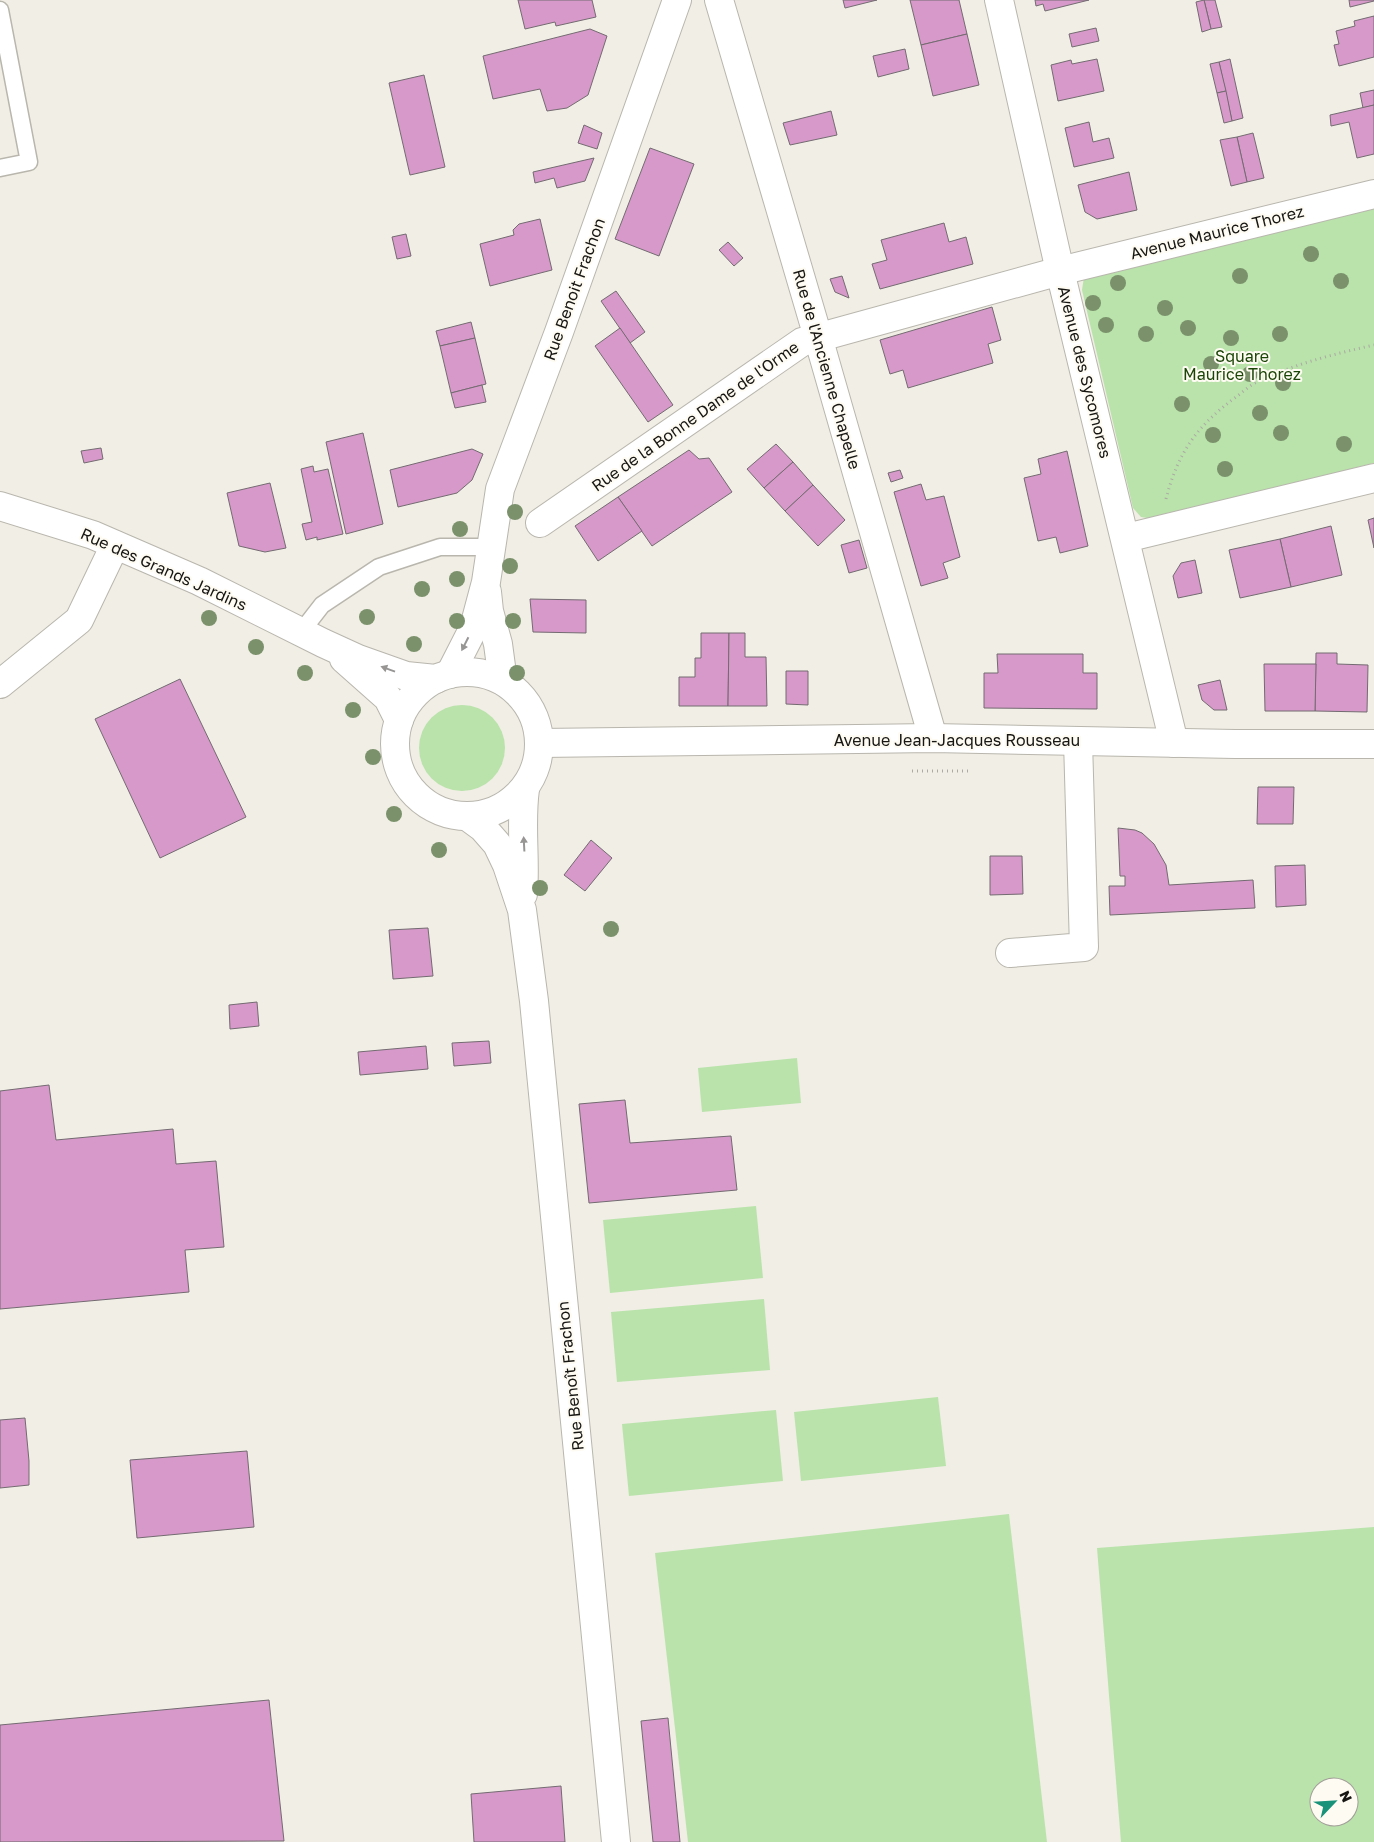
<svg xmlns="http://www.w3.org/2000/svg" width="1374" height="1842" font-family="'Golos Text',sans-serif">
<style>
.green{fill:#b9e3ab;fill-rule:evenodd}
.building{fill:#d799c9;stroke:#736b71}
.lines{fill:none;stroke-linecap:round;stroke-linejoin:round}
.lane-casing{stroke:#b8b6ad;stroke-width:19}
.street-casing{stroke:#b8b6ad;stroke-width:30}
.secondary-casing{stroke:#b8b6ad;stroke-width:30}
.path{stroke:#acaaa3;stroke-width:3;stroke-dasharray:1 4;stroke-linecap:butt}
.lane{stroke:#fff;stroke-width:16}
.street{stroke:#fff;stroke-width:28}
.secondary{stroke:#fff;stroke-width:28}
.tree{fill:#7b916b}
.oneway{fill:#979695}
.labels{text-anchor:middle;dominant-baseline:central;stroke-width:4;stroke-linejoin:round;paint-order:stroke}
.street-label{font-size:16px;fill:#171613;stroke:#fefbf2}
.park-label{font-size:16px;fill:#1a4507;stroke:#fefbf2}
</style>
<rect width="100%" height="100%" fill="#f1eee5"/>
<!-- green -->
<g class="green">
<path d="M1374,205V463L1153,519L1141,517L1133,508L1082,290L1084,277Z"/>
<circle cx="462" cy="748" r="43"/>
<path d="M797,1058L801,1103L702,1112L698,1068Z"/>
<path d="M756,1206L763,1278L610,1293L603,1220Z"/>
<path d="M764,1299L770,1370L617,1382L611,1312Z"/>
<path d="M938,1397L946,1466L801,1481L794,1412Z"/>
<path d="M776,1410L783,1481L629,1496L622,1424Z"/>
<path d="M1009,1514L1047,1842H688L655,1553Z"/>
<path d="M1374,1527V1842H1121L1097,1548ZM1319,1787H1349V1817H1319Z"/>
</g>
<!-- building -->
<g class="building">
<path d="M518,0H592L596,17L556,26L555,22L525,29Z"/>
<path d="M843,0H877L845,8Z"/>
<path d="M910,0H959L967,34L921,45Z"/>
<path d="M1035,0H1089L1045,11L1043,4L1036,6Z"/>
<path d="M1204,0H1215L1222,27L1211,29Z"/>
<path d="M1204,0L1211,29L1202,32L1196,2Z"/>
<path d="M1349,0H1374V1L1350,7Z"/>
<path d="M1374,16V57L1339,66L1334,45L1339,44L1336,31L1355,26L1354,21Z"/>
<path d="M1096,28L1099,41L1072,47L1069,34Z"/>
<path d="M590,29L607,36L588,95L567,108L547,111L540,89L493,99L483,56Z"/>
<path d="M967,34L979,85L933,96L921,45Z"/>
<path d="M905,49L909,69L878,77L873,56Z"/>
<path d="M1097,59L1104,91L1058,101L1051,65L1071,60L1072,64Z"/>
<path d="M1230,59L1243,118L1232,121L1219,62Z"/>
<path d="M1219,62L1226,91L1217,93L1210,64Z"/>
<path d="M424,75L445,167L410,175L389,83Z"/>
<path d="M1374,90V105L1363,108L1360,93Z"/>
<path d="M1226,91L1232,121L1224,123L1217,93Z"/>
<path d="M1374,105V154L1357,158L1349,122L1331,126L1330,115Z"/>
<path d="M831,111L837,135L790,145L783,123Z"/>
<path d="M1089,122L1093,142L1109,138L1114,158L1074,167L1065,128Z"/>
<path d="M584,125L602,133L597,149L578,143Z"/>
<path d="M1253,133L1264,178L1247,182L1237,137Z"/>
<path d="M1237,137L1247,182L1231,186L1220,140Z"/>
<path d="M650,148L694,164L659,256L615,239Z"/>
<path d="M594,158L585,181L557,188L554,178L535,183L533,172Z"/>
<path d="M1129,172L1137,210L1097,219L1085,212L1078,185Z"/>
<path d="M540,219L552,270L490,286L480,244L514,235L513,230L519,224Z"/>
<path d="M944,223L949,242L966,237L973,264L880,289L872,264L887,260L881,240Z"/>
<path d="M406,234L411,256L397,259L392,237Z"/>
<path d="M728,242L743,258L734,266L719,250Z"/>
<path d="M842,276L849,298L835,292L830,279Z"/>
<path d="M616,291L645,332L630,343L601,301Z"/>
<path d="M992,307L1001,340L988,344L993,363L908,388L903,370L890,374L880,340Z"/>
<path d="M471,322L475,338L440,346L436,331Z"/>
<path d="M620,328L673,405L648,422L595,346Z"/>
<path d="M475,338L486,384L451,393L440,346Z"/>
<path d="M482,385L486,402L455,408L451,393Z"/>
<path d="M363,433L383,524L346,534L326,442Z"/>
<path d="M776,444L793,462L764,488L747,469Z"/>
<path d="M101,448L103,459L84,463L81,451Z"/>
<path d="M472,449L483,454L472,480L457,493L398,507L390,470Z"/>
<path d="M689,450L699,459L709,458L732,492L652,546L618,497Z"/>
<path d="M1067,451L1088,546L1060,553L1056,537L1038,541L1024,478L1041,474L1038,459Z"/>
<path d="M793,462L813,485L785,511L764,488Z"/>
<path d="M313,466L314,472L328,469L343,534L317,540V537L306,540L302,524L312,522L301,469Z"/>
<path d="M900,470L903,478L891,482L888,473Z"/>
<path d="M270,483L286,548L265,552L239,546L227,493Z"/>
<path d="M921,484L926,500L944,496L960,557L943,563L948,578L921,586L894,492Z"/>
<path d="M813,485L845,520L818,546L785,511Z"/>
<path d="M618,497L642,531L598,561L575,526Z"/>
<path d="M1374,518V548L1368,520Z"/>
<path d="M1331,526L1342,575L1291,587L1280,539Z"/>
<path d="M1280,539L1291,587L1240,598L1229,550Z"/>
<path d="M859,540L867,568L849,573L841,545Z"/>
<path d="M1195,560L1202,593L1178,598L1173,576L1181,563Z"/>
<path d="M530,599L586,600V633L533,632Z"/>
<path d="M701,633H729L728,706H679V677H695V658H701Z"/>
<path d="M729,633H745V657H766L767,706H728Z"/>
<path d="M1316,653H1337V664L1368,665L1367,712L1315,711Z"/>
<path d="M997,654H1083V673H1097V709L984,708V673H998Z"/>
<path d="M1264,664H1316L1315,711H1265Z"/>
<path d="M786,671H808V705L786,704Z"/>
<path d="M180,679L246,817L160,858L95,719Z"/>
<path d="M1220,680L1227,710H1214L1202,700L1198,685Z"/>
<path d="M1258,787H1294L1293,824H1257Z"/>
<path d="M1118,828L1135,830L1142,833L1154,844L1166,865L1169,885L1253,880L1255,908L1110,915L1109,886H1125V876H1120Z"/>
<path d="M591,840L612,858L585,891L564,875Z"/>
<path d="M990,856H1022L1023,894L990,895Z"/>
<path d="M1305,865L1306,905L1276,907L1275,866Z"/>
<path d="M428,928L433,976L393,979L389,930Z"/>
<path d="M257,1002L259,1026L230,1029L229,1005Z"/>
<path d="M489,1041L491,1063L454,1066L452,1043Z"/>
<path d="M426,1046L428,1069L360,1075L358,1052Z"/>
<path d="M49,1085L56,1140L173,1129L176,1164L216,1161L224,1247L185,1250L189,1292L0,1309V1091Z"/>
<path d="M625,1100L630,1143L731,1136L737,1190L589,1203L579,1104Z"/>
<path d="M25,1418L29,1461V1485L0,1488V1420Z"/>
<path d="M247,1451L254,1527L137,1538L130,1460Z"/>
<path d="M269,1700L284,1841L0,1842V1725Z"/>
<path d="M668,1718L680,1842H653L641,1721Z"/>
<path d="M561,1786L565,1842H474L471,1794Z"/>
</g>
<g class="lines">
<!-- lane casing -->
<g class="lane-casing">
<g id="lane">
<path d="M0,10L29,162L0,168"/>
<path d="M301,632L322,605L379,567L440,547H492"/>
</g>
</g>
<!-- street casing -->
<g class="street-casing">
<g id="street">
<path d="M719,0L818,337L933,738"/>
<path d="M999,0L1060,271L1174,743"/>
<path d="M540,523L802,342L1060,271L1374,194"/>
<path d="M1126,538L1374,478"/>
<path d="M0,684L79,620L115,545"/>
<path d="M1010,953L1084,947L1078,741"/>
</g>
</g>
<!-- secondary casing -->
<g class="secondary-casing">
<g id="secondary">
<path d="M0,506L93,535L199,581L323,643L358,659L406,676L436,679"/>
<path d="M487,592L489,611L498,644L503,681"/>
<path d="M344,659L388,698L399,720"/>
<circle cx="467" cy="744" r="72"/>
<path d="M450,674L474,627L486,582L500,489L559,332L677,0"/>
<path d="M540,743L933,738L1235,744H1374"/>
<path d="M468,817L483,828L497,844L507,865L522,910L534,1001L616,1842"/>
<path d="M523,894C526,859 520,824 525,789"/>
</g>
</g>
<!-- path -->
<g class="path">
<path d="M1166,499C1178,452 1197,426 1236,397C1243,392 1250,385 1257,382C1294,364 1334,354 1374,345"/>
<path d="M912,771H968"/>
</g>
<!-- lane -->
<use href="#lane" class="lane"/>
<!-- street -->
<use href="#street" class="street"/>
<!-- secondary -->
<use href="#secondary" class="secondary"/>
</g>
<!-- trees -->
<g class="tree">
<circle cx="1311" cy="254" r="8"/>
<circle cx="1240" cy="276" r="8"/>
<circle cx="1341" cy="281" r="8"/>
<circle cx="1118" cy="283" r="8"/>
<circle cx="1093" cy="303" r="8"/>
<circle cx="1165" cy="308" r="8"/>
<circle cx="1106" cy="325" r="8"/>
<circle cx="1188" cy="328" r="8"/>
<circle cx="1146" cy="334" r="8"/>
<circle cx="1280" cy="334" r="8"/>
<circle cx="1231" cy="338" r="8"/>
<circle cx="1211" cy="364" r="8"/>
<circle cx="1250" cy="374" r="8"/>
<circle cx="1283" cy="383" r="8"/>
<circle cx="1182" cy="404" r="8"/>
<circle cx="1260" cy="413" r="8"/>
<circle cx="1281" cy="433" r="8"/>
<circle cx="1213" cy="435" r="8"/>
<circle cx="1344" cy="444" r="8"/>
<circle cx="1225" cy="469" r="8"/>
<circle cx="515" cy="512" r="8"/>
<circle cx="460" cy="529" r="8"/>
<circle cx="510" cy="566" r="8"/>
<circle cx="457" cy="579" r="8"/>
<circle cx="422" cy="589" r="8"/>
<circle cx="367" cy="617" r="8"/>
<circle cx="209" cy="618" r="8"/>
<circle cx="457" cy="621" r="8"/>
<circle cx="513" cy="621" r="8"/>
<circle cx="414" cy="644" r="8"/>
<circle cx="256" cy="647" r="8"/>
<circle cx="305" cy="673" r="8"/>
<circle cx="517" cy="673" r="8"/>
<circle cx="353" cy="710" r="8"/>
<circle cx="373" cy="757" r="8"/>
<circle cx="394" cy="814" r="8"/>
<circle cx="439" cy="850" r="8"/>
<circle cx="540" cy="888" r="8"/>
<circle cx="611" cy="929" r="8"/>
</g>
<!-- one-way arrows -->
<defs><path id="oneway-solid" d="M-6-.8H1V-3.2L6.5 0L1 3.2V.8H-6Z" transform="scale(1.25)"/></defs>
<g class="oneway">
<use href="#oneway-solid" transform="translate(465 644) rotate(117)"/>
<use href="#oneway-solid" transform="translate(388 669) rotate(-160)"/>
<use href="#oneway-solid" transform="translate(524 844) rotate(-93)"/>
</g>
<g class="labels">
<!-- street labels -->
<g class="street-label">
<text transform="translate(1217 232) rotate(-14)">Avenue Maurice Thorez</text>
<text transform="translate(574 289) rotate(-70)">Rue Benoit Frachon</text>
<text transform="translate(827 369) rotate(74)">Rue de l'Ancienne Chapelle</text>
<text transform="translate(1085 372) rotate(76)">Avenue des Sycomores</text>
<text transform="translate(695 416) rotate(-35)">Rue de la Bonne Dame de l'Orme</text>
<text transform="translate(164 569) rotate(24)">Rue des Grands Jardins</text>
<text x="957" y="740">Avenue Jean-Jacques Rousseau</text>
<text transform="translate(570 1376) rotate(-96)">Rue Benoît Frachon</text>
</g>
<!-- park labels -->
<g class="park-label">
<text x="1242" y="356">Square<tspan x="1242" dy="18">Maurice Thorez</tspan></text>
</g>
</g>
<!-- north arrow -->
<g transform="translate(1334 1802) rotate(65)"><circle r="24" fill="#fefbf2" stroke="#a29f99"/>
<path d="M0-4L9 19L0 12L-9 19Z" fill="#189278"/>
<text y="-8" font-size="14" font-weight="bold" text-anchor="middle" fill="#171613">N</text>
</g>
</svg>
